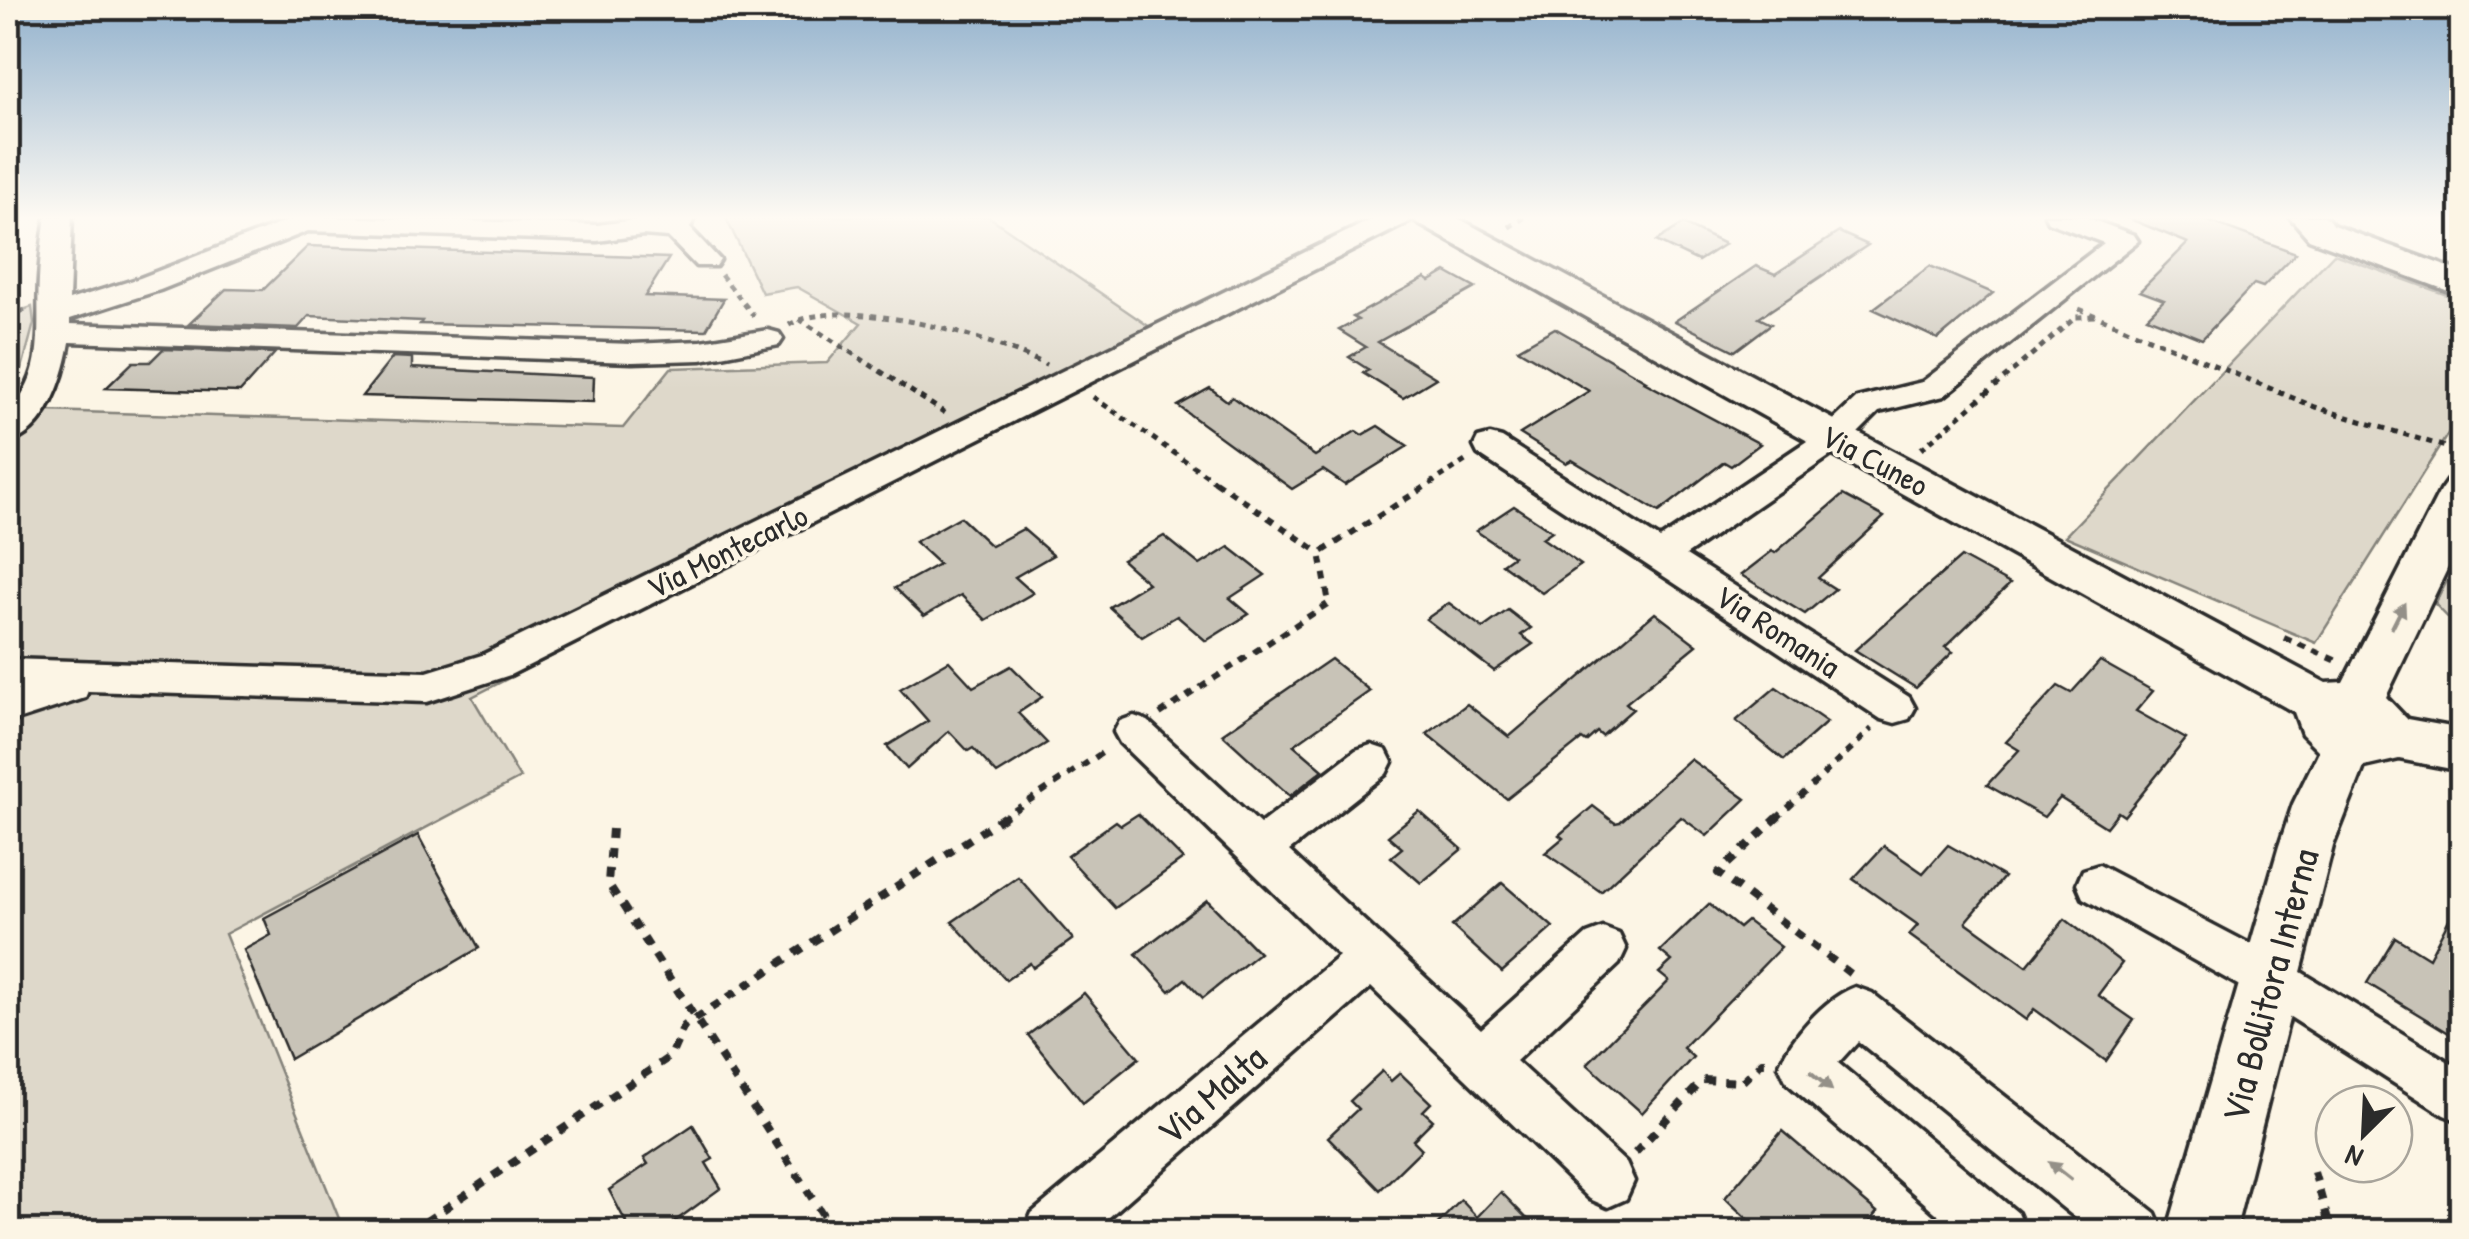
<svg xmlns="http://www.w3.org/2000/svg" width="2469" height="1239" font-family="'Patrick Hand',sans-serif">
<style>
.green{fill:#ded8ca;stroke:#84827a;stroke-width:2.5}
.building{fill:#c8c3b7;stroke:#2b2b2b;stroke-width:2.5}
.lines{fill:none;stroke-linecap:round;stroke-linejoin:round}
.minor-casing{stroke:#2b2b2b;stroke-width:7}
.tertiary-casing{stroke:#2b2b2b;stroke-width:7}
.path-far2{stroke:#2b2b2b;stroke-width:5;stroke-dasharray:6 6;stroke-linecap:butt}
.path-far1{stroke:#2b2b2b;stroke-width:6;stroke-dasharray:8 8;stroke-linecap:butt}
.path{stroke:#2b2b2b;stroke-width:8;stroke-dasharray:10 10;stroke-linecap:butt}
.minor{fill:#fcf5e5;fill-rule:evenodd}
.tertiary{fill:#fcf5e5;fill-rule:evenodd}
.oneway{fill:#949088}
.labels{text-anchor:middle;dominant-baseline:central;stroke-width:8;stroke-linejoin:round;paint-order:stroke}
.street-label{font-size:32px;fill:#2b2b2b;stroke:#fcf5e5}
.near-street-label{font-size:38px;fill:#2b2b2b;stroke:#fcf5e5}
</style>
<rect width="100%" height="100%" fill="#fcf5e5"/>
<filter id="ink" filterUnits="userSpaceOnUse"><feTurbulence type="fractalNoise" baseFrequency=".01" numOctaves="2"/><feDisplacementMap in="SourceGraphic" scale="20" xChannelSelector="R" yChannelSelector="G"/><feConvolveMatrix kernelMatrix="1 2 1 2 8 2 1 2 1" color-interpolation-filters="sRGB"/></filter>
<g filter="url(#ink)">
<!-- green -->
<g class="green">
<path d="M732,216H988L1169,340L472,697L520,778L225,934L344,1231H8V315L32,307L34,323L11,410L623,428L671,368L827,363L861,323L797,287L762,293L726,218Z"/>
<path d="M2334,254L2461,300V413L2316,643L2065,536Z"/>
<path d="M2461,554V631L2435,604Z"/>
</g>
<!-- building -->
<g class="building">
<path d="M2123,216H2195L2296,253L2263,287L2254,284L2202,339L2147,317L2164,300L2140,291L2188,243Z"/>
<path d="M1683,224L1725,244L1698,261L1656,241Z"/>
<path d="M1839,232L1868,245L1759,318L1771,324L1735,351L1675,321L1756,266L1775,274Z"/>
<path d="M308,246L669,258L645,296L724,299L706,330L420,324L422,321L309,316L298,328L189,324L226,289L263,290Z"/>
<path d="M1930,266L1993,293L1938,339L1873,309Z"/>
<path d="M1446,272L1475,288L1378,342L1436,378L1403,398L1363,373L1369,370L1349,357L1366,347L1339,330L1358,320L1353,317L1425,278L1430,281Z"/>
<path d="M1555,328L1646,381L1644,382L1760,444L1731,466L1724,462L1659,512L1572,460L1566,463L1520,434L1589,391L1518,349Z"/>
<path d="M163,349L275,353L240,392L106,388L133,362H150Z"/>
<path d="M393,357L412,358V368L594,377L593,402L362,396Z"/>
<path d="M1210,388L1227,401L1232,397L1315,456L1356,431L1362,435L1378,426L1408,446L1345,485L1323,470L1292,489L1178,406Z"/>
<path d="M1843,495L1884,517L1818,578L1835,589L1805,614L1741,575L1772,551L1775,553Z"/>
<path d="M1514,506L1552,531L1542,538L1581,565L1542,593L1502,564L1513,556L1476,531Z"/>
<path d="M960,517L991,546L1023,529L1053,555L1015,577L1033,593L986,620L961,595L924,616L895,588L939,564L915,542Z"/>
<path d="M1164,536L1200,565L1229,547L1265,575L1230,598L1249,614L1206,641L1177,616L1142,637L1109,607L1148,583L1122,560Z"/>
<path d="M1961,557L2010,584L1945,647L1953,652L1916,688L1855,650Z"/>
<path d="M1449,603L1483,628L1508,610L1531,628L1521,635L1533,644L1494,671L1426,619Z"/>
<path d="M1655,613L1697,645L1626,703L1633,709L1602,736L1597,732L1586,742L1582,739L1507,799L1427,734L1467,704L1509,737Z"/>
<path d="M1331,659L1370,691L1294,745L1323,770L1290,796L1222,734Z"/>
<path d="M949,661L973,687L1011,666L1042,697L1018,713L1047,743L997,774L973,748L968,751L949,731L907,769L887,746L928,721L900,689Z"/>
<path d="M2100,661L2153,691L2136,711L2186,739L2124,816L2118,812L2106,827L2060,798L2044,817L1987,785L2019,750L2006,742L2058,686L2071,693Z"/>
<path d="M1776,687L1827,722L1784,760L1736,721Z"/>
<path d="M1690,759L1746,799L1707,836L1681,817L1601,892L1545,853L1563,838L1559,835L1593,806L1615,823L1620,822Z"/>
<path d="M1419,811L1462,849L1421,883L1391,857L1402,848L1388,836Z"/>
<path d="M1138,814L1183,859L1115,908L1067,856L1116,821L1121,825Z"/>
<path d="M418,835L479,948L290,1059L244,950L271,935L264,918Z"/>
<path d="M1948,845L2004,877L1966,922L2027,966L2065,919L2122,963L2098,995L2134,1020L2106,1061L2034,1009L2026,1020L1909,935L1918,925L1853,879L1884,846L1923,873Z"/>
<path d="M1018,877L1073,939L1033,968L1030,963L1006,980L952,922Z"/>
<path d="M1502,883L1553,927L1502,972L1452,926Z"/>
<path d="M2462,894V1041L2367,983L2395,937L2429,958Z"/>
<path d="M1207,900L1259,953L1203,998L1185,979L1170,991L1136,954Z"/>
<path d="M1709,904L1739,928L1747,921L1781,947L1683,1048L1693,1057L1642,1113L1587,1064L1669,981L1659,973L1672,961L1660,951Z"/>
<path d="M1084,993L1139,1058L1083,1103L1028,1035Z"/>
<path d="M1382,1071L1391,1081L1400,1073L1431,1103L1423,1111L1433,1120L1413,1140L1422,1149L1380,1190L1328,1137L1358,1109L1350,1101Z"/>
<path d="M693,1125L713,1159L706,1163L721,1188L674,1222L678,1232H631L609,1190L648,1164L644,1158Z"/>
<path d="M1782,1131L1877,1212L1862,1232H1761L1725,1198Z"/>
<path d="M1501,1192L1540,1232H1430L1461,1200L1477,1217Z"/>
</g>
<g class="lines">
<!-- minor casing -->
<g class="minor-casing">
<g id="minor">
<path d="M46,216H72L69,300L140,278L300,216L597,225L643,219L658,222L669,216H695L690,228L720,260L716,266H696L668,237L643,235L597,241L308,231L160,290L70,319V324L632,344L701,341L768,330L779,333L783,339L779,345L701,360L632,362L70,342C64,378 47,433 8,443V413C47,370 36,332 39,279C40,258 43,236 46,216Z"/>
<path d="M1379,216H1412L1409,222L510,675L427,702L88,691L85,698L8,723V693L18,689H8V659L427,672L482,655Z"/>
<path d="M2045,216H2082L2134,235L2138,241L1944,396L1879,412L1846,445L1686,555L1909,697L1915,708L1909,719L1895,723L1881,719L1478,454L1474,446L1478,438L1490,435L1502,438L1660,539L1822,431L1857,398L1922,382L2104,243L2048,222Z"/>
<path d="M1134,716L1148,721L1260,824L1356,750L1371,745L1386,750L1392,762L1386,774L1289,851L1481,1029L1587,934L1603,928L1619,934L1626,949L1619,964L1516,1061L1626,1163L1634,1181L1626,1199L1608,1207L1590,1199L1371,987L1092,1232H1024L1032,1213L1339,956L1120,743L1114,732L1120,721Z"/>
<path d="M2099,865L2288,964L2462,1070V1122L2444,1115L2254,994L2083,898L2077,884L2083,870Z"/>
<path d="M1855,987L1872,993L2155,1213L2163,1232H2093L1858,1041L1838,1063L2018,1213L2026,1232H1958L1787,1083L1779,1066C1792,1036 1825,998 1855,987Z"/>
</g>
</g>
<!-- tertiary casing -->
<g class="tertiary-casing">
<g id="tertiary">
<path d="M1412,216H1454L2326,683L2343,682L2440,491L2447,481L2462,477V538L2386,697L2407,719L2462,729V771L2399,759L2364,767L2333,846L2235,1232H2167L2279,846L2293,804L2319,751L2302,734L2294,712L1417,223Z"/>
<path d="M2289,216H2325L2333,225L2462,272V296L2309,239Z"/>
</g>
</g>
<!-- path-far2 -->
<g class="path-far2">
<path d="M1509,227L1527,216"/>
<path d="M721,275L754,316"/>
<path d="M2079,309L2315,407L2462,452"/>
<path d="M8,316L25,310"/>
<path d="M799,319L945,413"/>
<path d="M789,325C841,293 994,338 1046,365"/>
<path d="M1093,397L1219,484"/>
<path d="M1921,449L2076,317L2095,316"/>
<path d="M1430,484L1467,460"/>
</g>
<!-- path-far1 -->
<g class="path-far1">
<path d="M1215,481L1320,553"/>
<path d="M2284,638L2337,661"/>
<path d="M1160,714L1329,603L1320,553L1434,481"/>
<path d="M1001,819L1108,749"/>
<path d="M1776,819L1872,729"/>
</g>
<!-- path -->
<g class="path">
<path d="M1779,816L1718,873L1851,974"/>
<path d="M612,829L608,883L834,1232"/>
<path d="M1635,1153L1703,1080L1742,1082L1762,1062H1768"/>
<path d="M2314,1172L2328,1220"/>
<path d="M410,1232L671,1056L684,1026L1005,816"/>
</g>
<!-- minor -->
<use href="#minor" class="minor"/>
<!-- tertiary -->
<use href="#tertiary" class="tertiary"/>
</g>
<!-- one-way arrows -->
<defs><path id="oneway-solid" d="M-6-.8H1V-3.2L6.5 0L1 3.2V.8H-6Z" transform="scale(2.5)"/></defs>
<g class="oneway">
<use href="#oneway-solid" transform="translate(2398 616) rotate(-63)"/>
<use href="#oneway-solid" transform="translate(1821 1081) rotate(40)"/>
<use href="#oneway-solid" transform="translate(2060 1171) rotate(-142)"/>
</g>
</g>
<!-- sky -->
<linearGradient id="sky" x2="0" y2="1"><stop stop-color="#93b2cd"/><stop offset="0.56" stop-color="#fefaf3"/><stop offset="1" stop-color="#fefaf3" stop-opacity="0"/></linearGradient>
<rect width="2469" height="389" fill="url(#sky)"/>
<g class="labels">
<!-- street labels -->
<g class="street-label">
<text transform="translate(1875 460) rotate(28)">Via Cuneo</text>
<text transform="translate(727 551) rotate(-26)">Via Montecarlo</text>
<text transform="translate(1778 631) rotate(33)">Via Romania</text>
</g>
<!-- near-street labels -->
<g class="near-street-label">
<text transform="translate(2269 985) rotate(-75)">Via Bollitora Interna</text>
<text transform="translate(1211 1094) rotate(-41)">Via Malta</text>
</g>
</g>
<!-- margin -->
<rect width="2469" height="1239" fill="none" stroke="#fcf5e5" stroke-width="40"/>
<rect x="20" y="20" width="2429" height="1199" fill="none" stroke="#2b2b2b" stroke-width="4" filter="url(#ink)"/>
<!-- north arrow -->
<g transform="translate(2364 1134) rotate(204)"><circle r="48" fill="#fcf5e5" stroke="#a8a49b" stroke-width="2.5"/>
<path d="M0-8L18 38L0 25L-18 38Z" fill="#2b2b2b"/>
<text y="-15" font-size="28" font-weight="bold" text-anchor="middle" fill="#2b2b2b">N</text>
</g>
</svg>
